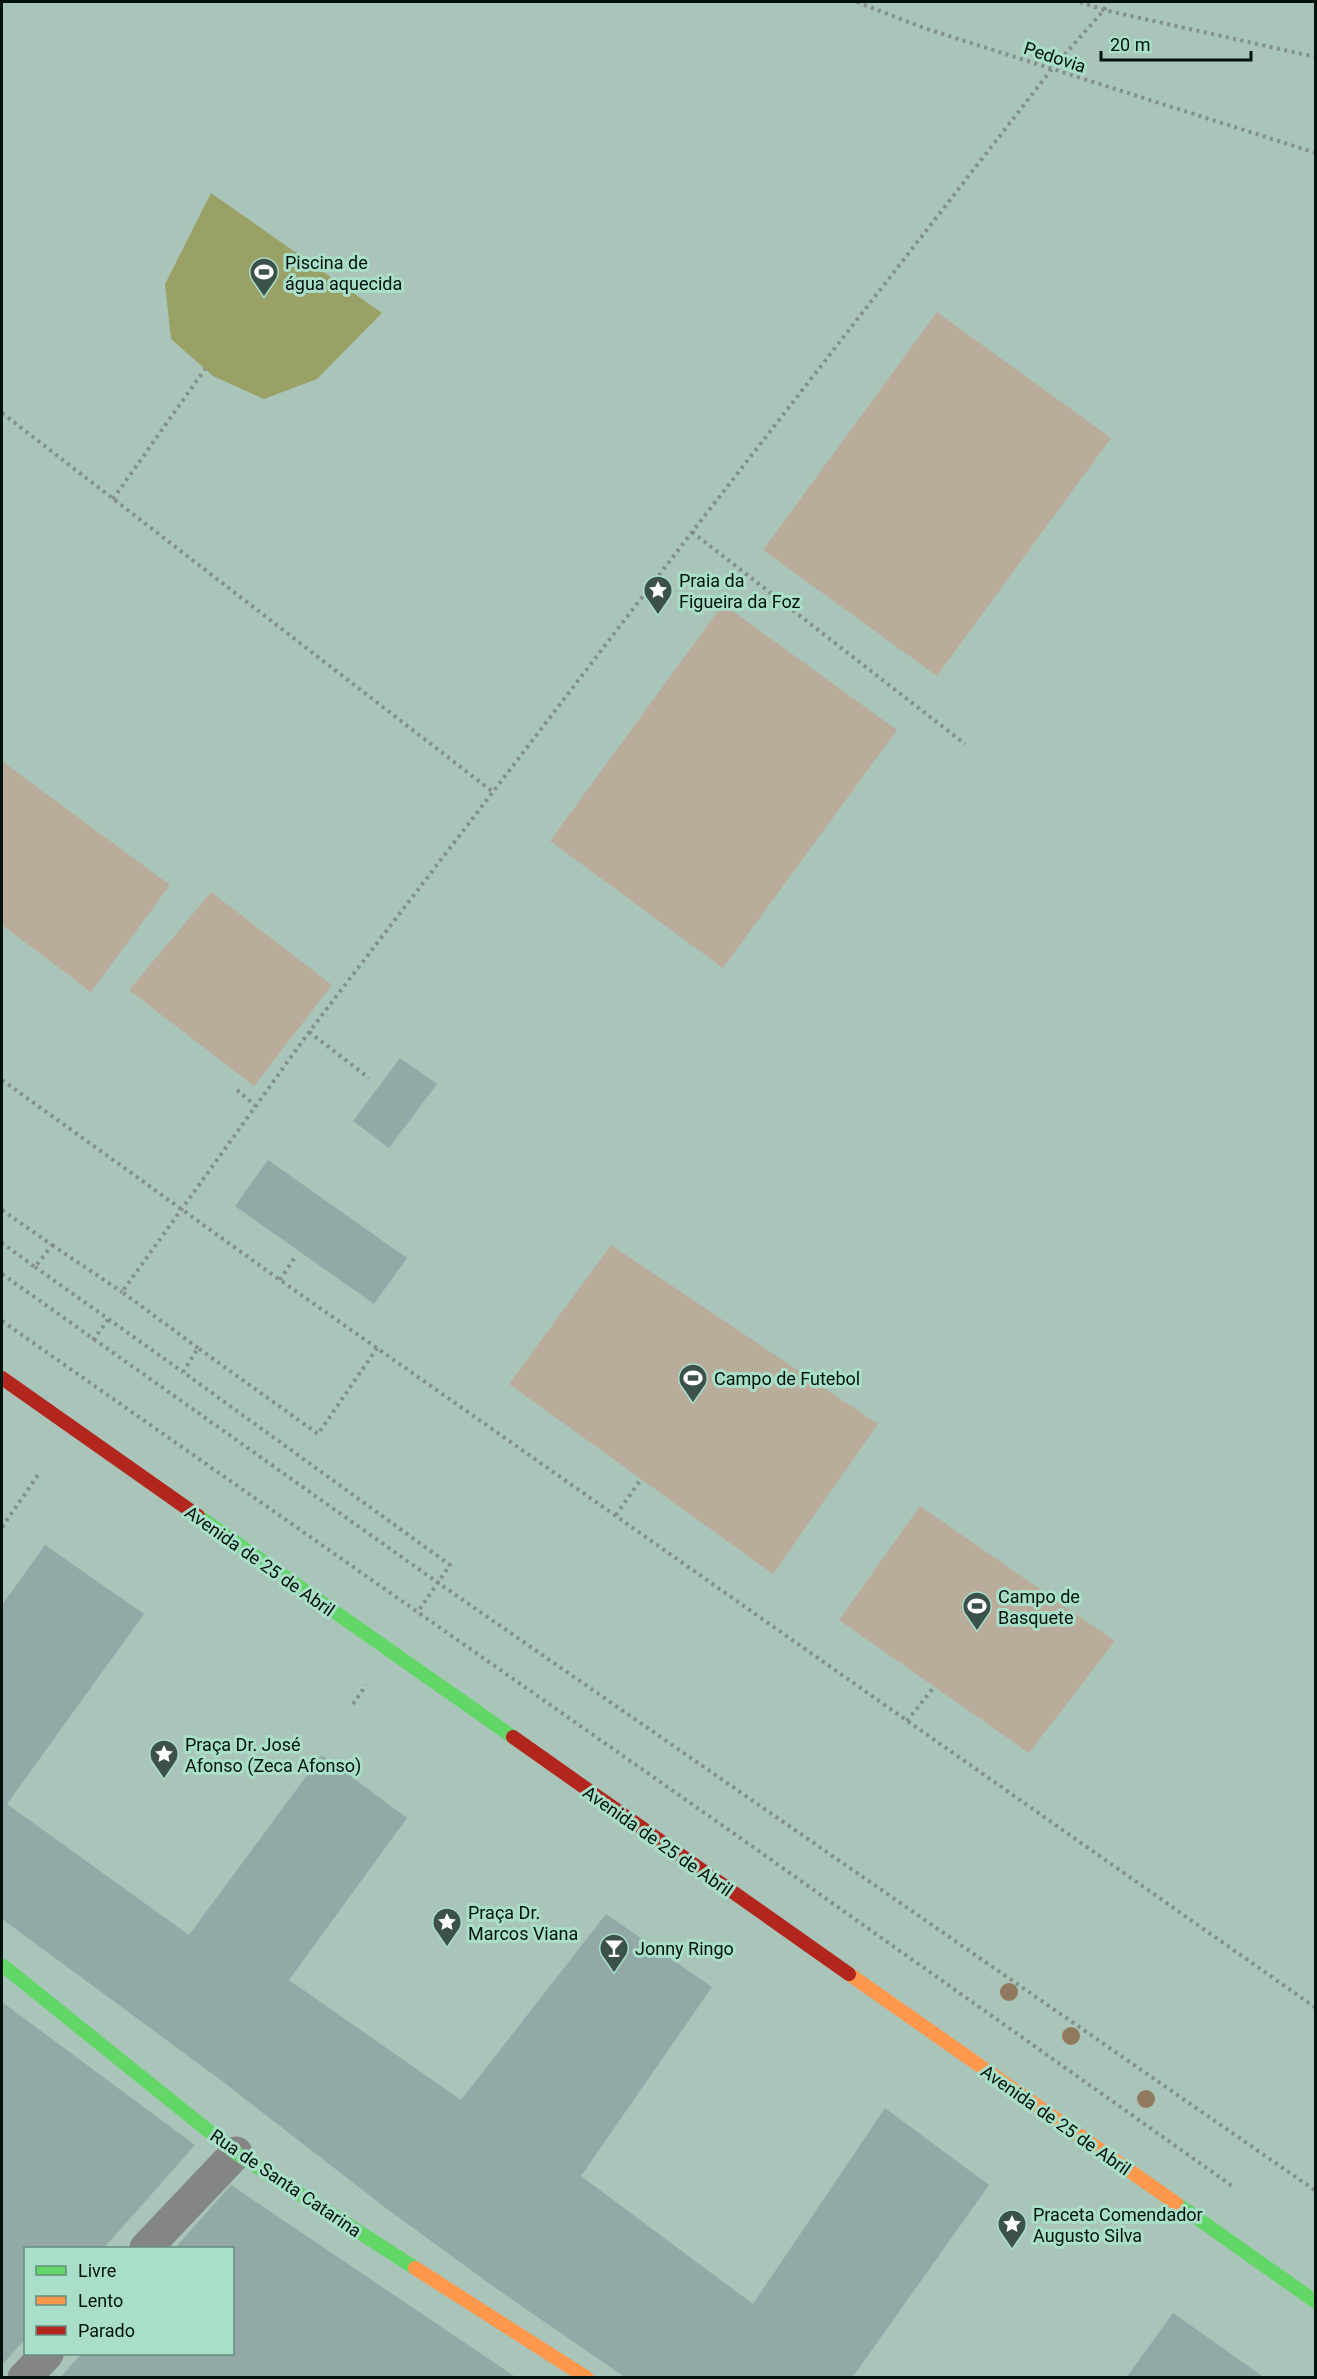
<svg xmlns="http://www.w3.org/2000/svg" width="1317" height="2379" font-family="Roboto,sans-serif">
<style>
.green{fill:#baac9b}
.water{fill:#9aa167}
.building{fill:#92a9a8}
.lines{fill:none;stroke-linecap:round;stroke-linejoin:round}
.path{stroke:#848e8a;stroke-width:4;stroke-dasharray:3 4.5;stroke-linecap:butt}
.street{stroke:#838685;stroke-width:33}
.fast{stroke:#63d668;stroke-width:14}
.slow{stroke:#ff974d;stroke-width:14}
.jam{stroke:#b3261e;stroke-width:14}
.tree{fill:#91795f}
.labels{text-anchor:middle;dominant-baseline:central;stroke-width:6;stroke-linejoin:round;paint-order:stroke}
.street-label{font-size:18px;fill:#01130c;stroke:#a9dfc9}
.poi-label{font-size:18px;fill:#01130c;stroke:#a9dfc9;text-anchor:start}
</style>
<rect width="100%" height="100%" fill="#a9c5ba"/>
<!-- green -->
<g class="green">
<path d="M937,312L1111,438L937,676L763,550Z"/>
<path d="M723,604L897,730L723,968L550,841Z"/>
<path d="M3,762L170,885L91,992L2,925Z"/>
<path d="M211,892L332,985L254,1086L129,990Z"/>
<path d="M611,1245L878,1424L773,1574L509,1384Z"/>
<path d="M920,1506L1115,1641L1029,1753L839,1620Z"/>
</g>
<!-- water -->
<path class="water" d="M211,193L382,313L317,379L264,399L213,376L171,339L165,284Z"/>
<!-- building -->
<g class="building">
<path d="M400,1058L437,1084L389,1148L353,1121Z"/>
<path d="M268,1160L407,1258L374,1304L235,1206Z"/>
<path d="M45,1545L144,1614L7,1804L189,1935L322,1755L407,1818L289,1980L461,2100L606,1914L712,1987L581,2176L753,2304L885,2108L989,2185L852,2378H626L501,2292L387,2209L218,2078L2,1919V1605Z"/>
<path d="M2,2002L195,2145L104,2248H26V2338L2,2365Z"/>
<path d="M231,2185L517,2378H60L81,2354H232V2248H175Z"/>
<path d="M1173,2313L1265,2378H1126Z"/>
</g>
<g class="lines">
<!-- path -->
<g class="path">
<path d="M857,2L924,28L1316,153"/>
<path d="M1080,2L1104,10L1316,57"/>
<path d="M2,413L493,792"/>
<path d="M113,499L205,369"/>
<path d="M692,532L965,744"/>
<path d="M309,1032L369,1078"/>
<path d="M2,1080L280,1280L1316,2008"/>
<path d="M237,1090L256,1106"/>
<path d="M2,1210L52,1245L35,1267L2,1243"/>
<path d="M52,1245L122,1292"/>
<path d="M35,1267L183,1372"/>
<path d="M2,1274L437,1582L1316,2191"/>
<path d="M280,1280L295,1257"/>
<path d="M2,1321L746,1842L1235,2188"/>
<path d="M93,1340L108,1320"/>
<path d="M198,1348L122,1292L309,1032L692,532L1051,70L1104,10L1108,2"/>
<path d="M377,1348L318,1434L198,1348L183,1372L450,1565L417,1613"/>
<path d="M616,1515L641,1479"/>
<path d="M2,1527L38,1475"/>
<path d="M353,1704L366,1685"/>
<path d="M907,1721L934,1687"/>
</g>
<!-- street -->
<g class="street">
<path d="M146,2248L236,2153"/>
<path d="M24,2378L47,2354"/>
</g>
<!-- fast -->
<g class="fast">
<path d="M198,1516L513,1737"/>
<path d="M2,1965L236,2153L415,2268"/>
<path d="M1177,2204L1316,2302"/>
</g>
<!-- slow -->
<g class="slow">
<path d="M849,1974L1177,2204"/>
<path d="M415,2268L587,2378"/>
</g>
<!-- jam -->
<g class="jam">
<path d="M2,1378L198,1516"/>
<path d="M513,1737L849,1974"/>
</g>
</g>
<!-- trees -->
<g class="tree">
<circle cx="1009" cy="1992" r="9"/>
<circle cx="1071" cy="2036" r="9"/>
<circle cx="1146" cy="2099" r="9"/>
</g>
<!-- icons -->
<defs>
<g id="stadium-pin" transform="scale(1.5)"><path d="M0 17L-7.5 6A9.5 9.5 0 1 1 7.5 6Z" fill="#3c5149" stroke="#a9dfc9"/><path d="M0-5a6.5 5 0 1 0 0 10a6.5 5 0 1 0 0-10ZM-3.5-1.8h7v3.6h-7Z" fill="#fff"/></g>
<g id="sight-pin" transform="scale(1.5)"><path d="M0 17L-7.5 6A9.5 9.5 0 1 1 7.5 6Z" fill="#3c5149" stroke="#a9dfc9"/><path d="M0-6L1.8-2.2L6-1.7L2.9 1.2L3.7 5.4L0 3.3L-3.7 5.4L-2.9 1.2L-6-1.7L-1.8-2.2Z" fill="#fff"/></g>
<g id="bar-pin" transform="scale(1.5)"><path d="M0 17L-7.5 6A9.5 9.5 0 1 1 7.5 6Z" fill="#3c5149" stroke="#a9dfc9"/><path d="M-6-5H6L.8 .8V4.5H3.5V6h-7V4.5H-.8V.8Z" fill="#fff"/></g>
</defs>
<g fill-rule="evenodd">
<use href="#stadium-pin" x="264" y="272"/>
<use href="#sight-pin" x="658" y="590"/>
<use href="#stadium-pin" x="693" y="1378"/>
<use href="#stadium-pin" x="977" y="1606"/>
<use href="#sight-pin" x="164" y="1754"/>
<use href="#sight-pin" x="447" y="1922"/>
<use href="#bar-pin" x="614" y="1948"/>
<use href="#sight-pin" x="1012" y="2224"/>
</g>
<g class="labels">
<!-- street labels -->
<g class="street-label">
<text transform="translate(1055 57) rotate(18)">Pedovia</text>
<text transform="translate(260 1561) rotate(35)">Avenida de 25 de Abril</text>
<text transform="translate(658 1841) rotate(35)">Avenida de 25 de Abril</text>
<text transform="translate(1056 2120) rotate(35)">Avenida de 25 de Abril</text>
<text transform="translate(286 2183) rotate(34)">Rua de Santa Catarina</text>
</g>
<!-- poi labels -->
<g class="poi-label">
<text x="285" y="262">Piscina de<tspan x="285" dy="21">água aquecida</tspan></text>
<text x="679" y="580">Praia da<tspan x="679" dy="21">Figueira da Foz</tspan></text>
<text x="714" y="1378">Campo de Futebol</text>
<text x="998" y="1596">Campo de<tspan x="998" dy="21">Basquete</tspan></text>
<text x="185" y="1744">Praça Dr. José<tspan x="185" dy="21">Afonso (Zeca Afonso)</tspan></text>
<text x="468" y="1912">Praça Dr.<tspan x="468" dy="21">Marcos Viana</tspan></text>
<text x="635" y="1948">Jonny Ringo</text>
<text x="1033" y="2214">Praceta Comendador<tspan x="1033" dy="21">Augusto Silva</tspan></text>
</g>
</g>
<!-- border -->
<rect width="1317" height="2379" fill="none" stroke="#01130c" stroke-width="6"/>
<!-- legend -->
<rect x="24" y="2247" width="210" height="108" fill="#a9dfc9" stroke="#668d7d" stroke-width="1.5"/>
<rect x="36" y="2266" width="30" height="9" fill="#63d668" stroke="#668d7d" stroke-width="1.5"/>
<text x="78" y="2277" font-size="18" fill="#01130c">Livre</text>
<rect x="36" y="2296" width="30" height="9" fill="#ff974d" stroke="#668d7d" stroke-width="1.5"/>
<text x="78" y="2307" font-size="18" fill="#01130c">Lento</text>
<rect x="36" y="2326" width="30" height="9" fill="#b3261e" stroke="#668d7d" stroke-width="1.5"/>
<text x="78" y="2337" font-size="18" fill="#01130c">Parado</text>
<!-- scale -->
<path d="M1101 51v9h150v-9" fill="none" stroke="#01130c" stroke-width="3"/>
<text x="1110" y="51" font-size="18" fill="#01130c" stroke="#a9dfc9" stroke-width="4.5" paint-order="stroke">20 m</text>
</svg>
